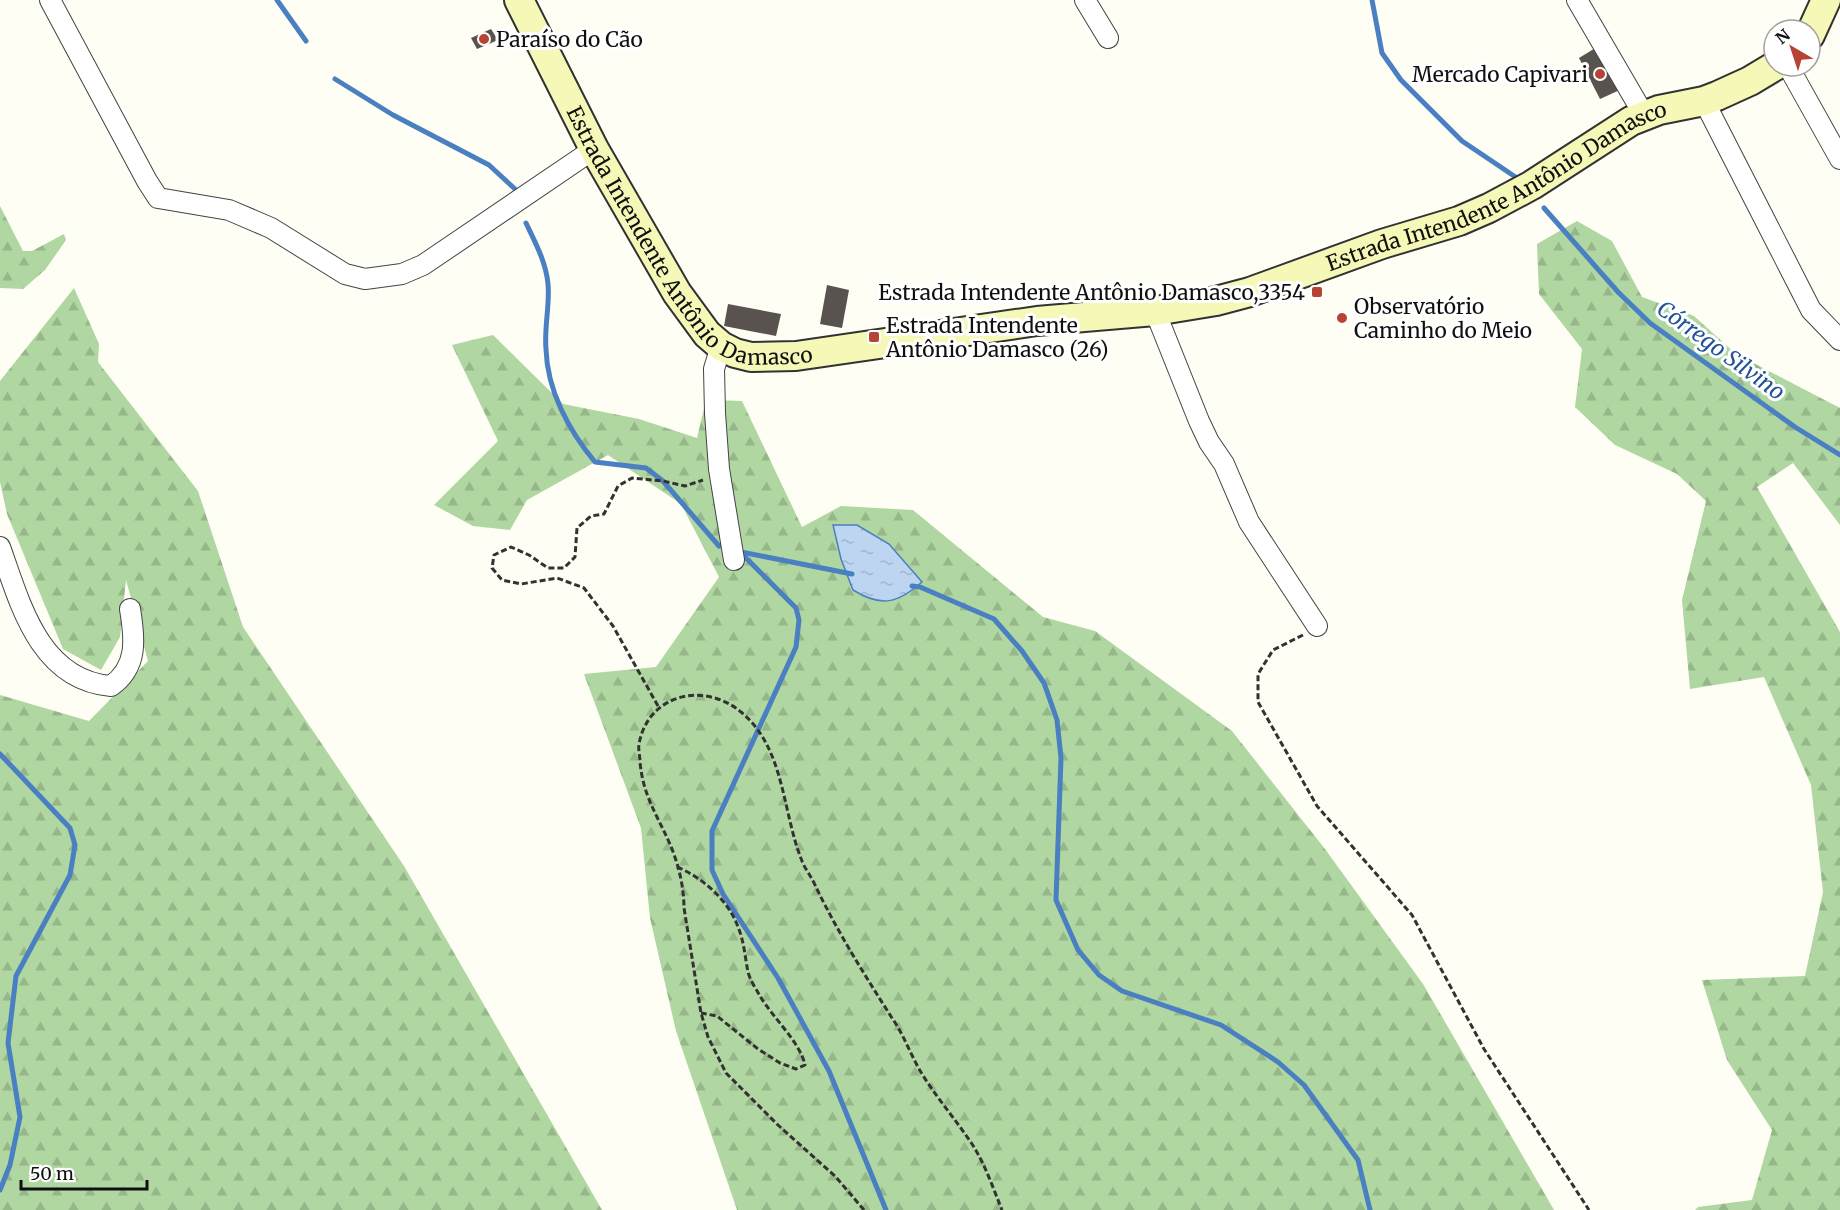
<svg xmlns="http://www.w3.org/2000/svg" width="1840" height="1210" font-family="Merriweather,serif">
<style>
.forest{fill:url(#forest-firs)}
.water{fill:url(#water-ripples);stroke:#4a7fc2;stroke-width:1.5}
.lines{fill:none;stroke-linecap:round;stroke-linejoin:round}
.stream{stroke:#4a7fc2;stroke-width:5}
.building{fill:#58534e}
.minor-casing{stroke:#434343;stroke-width:22}
.secondary-casing{stroke:#323232;stroke-width:32}
.path{stroke:#323232;stroke-width:3;stroke-dasharray:6 3;stroke-linecap:butt}
.minor{stroke:#fff;stroke-width:20}
.secondary{stroke:#f5f8b6;stroke-width:28}
.poi-dot{fill:#b64333;stroke:#fff;stroke-width:2}
.labels{text-anchor:middle;dominant-baseline:central;stroke-width:6;stroke-linejoin:round;paint-order:stroke}
.poi-label{font-size:21px;fill:#101010;stroke:#fff;text-anchor:start}
.street-label{font-size:21px;fill:#101010;stroke:#fff}
.water-label{font-size:22px;font-style:italic;fill:#235299;stroke:#fff}
</style>
<defs>
<pattern id="forest-firs" width="22" height="20" patternUnits="userSpaceOnUse" patternTransform="scale(1.5)"><rect width="22" height="20" fill="#b0d6a1"/><path d="M5 1l3.5 6h-7zM16 11l3.5 6h-7z" fill="#96b78a"/></pattern>
<pattern id="water-ripples" width="26" height="14" patternUnits="userSpaceOnUse" patternTransform="scale(1.5)"><rect width="26" height="14" fill="#bdd5f1"/><path d="M2 4q2-2 4 0t4 0M15 11q2-2 4 0t4 0" fill="none" stroke="#a1b6ce"/></pattern>
</defs>
<rect width="100%" height="100%" fill="#fefef5"/>
<!-- forest -->
<g class="forest">
<path d="M0,206L23,251H32L64,234L66,240L45,270L23,289L0,288Z"/>
<path d="M1577,221L1612,241L1642,297L1694,316L1736,354L1840,408V525L1793,463L1757,487L1840,632V1210H1695L1698,1207L1752,1200L1772,1130L1727,1060L1702,980L1805,976L1823,892L1811,785L1764,677L1690,689L1682,600L1706,501L1677,474L1615,445L1575,407L1582,349L1539,294L1537,244Z"/>
<path d="M74,288L99,344L98,362L198,491L243,627L404,866L602,1210H0V695L89,721L148,661L126,580L120,637L101,670L63,649L7,514L0,482V381Z"/>
<path d="M493,335L563,404L639,419L697,438L706,400L742,401L802,527L841,506L913,510L1043,617L1095,631L1232,731L1325,849L1423,984L1554,1210H737L676,1031L650,918L641,828L584,674L656,667L719,577L681,504L608,455L527,500L510,530L473,526L434,505L498,441L452,345Z"/>
</g>
<!-- water -->
<path class="water" d="M833,525H857L889,544L922,582C898,603 882,608 853,590L841,559Z"/>
<g class="lines">
<!-- stream -->
<g class="stream">
<path d="M277,0L306,41"/>
<path d="M1372,0L1382,53L1401,80L1462,141L1517,178"/>
<path d="M335,79L393,115L489,165L515,189"/>
<path d="M1544,208L1618,292L1650,323L1795,427L1840,455"/>
<path d="M526,223C535,242 546,262 548,284C550,305 544,327 546,349C547,390 569,431 595,462L646,468L663,481L719,546"/>
<path d="M741,552L852,574"/>
<path d="M742,554L796,608L799,620L796,647L712,831V870L723,894L778,978L829,1071L886,1210"/>
<path d="M912,586L920,587L994,619L1022,651L1044,683L1057,720L1061,758L1056,900L1078,950L1099,975L1122,991L1221,1025L1278,1062L1304,1085L1358,1160L1370,1210"/>
<path d="M0,754L70,828L75,845L70,875L16,976L8,1043L20,1117L10,1165L0,1190"/>
</g>
</g>
<!-- building -->
<g class="building">
<path d="M491,29L498,40L477,49L471,38Z"/>
<path d="M1597,47L1622,89L1600,99L1579,58Z"/>
<path d="M827,285L849,290L842,328L820,324Z"/>
<path d="M728,304L781,314L776,336L724,326Z"/>
</g>
<g class="lines">
<!-- minor casing -->
<g class="minor-casing">
<g id="minor">
<path d="M50,0L147,181L158,198L229,210L271,228L345,274L365,279L402,274L423,265L594,149"/>
<path d="M1085,0L1108,38"/>
<path d="M1577,0L1644,115"/>
<path d="M1788,66L1840,159"/>
<path d="M1704,101L1811,310L1840,340"/>
<path d="M1155,311L1199,421L1209,442L1224,464L1249,522L1317,626"/>
<path d="M721,346L714,369L715,413L719,469L734,560"/>
<path d="M0,547C20,603 39,680 111,686C138,667 135,639 130,609"/>
</g>
</g>
<!-- secondary casing -->
<g class="secondary-casing">
<g id="secondary">
<path id="s1" d="M519,0L594,149L677,293L707,334L721,346L735,353L751,357L796,356L1037,321L1155,311L1216,301L1250,292L1382,244L1459,221L1489,208L1532,185L1631,121L1659,110L1704,101L1717,96L1750,81L1775,66"/>
<path d="M1810,35L1826,0"/>
</g>
</g>
<!-- path -->
<g class="path">
<path d="M1303,635L1273,650L1258,674V702L1317,806L1412,915L1484,1049L1589,1210"/>
<path d="M658,706L613,626L584,588L557,578L521,584L502,580L492,568L494,555L511,547L529,555L548,568H564L575,557L577,528L591,516L604,514L618,486L632,478L663,481L685,486L703,480"/>
<path d="M677,867C702,877 729,901 738,927C744,941 745,957 748,972C750,980 756,989 760,996C773,1018 800,1042 805,1065L796,1069L780,1063L758,1049L717,1016L701,1013"/>
<path d="M864,1210L835,1176L778,1125L726,1073L708,1037L701,1013L684,908C684,886 678,862 669,842C656,813 643,795 640,762C640,756 638,749 639,744C648,694 704,681 741,712C785,748 782,812 802,861C805,869 811,876 815,885C837,931 864,974 892,1018C904,1035 911,1056 922,1074C937,1098 956,1120 972,1144C985,1164 993,1188 1002,1210"/>
</g>
<!-- minor -->
<use href="#minor" class="minor"/>
<!-- secondary -->
<use href="#secondary" class="secondary"/>
</g>
<!-- markers -->
<g class="poi-dot">
<circle cx="484" cy="39" r="6"/>
<circle cx="1600" cy="74" r="6"/>
<rect x="1311" y="286" width="12" height="12" rx="3"/>
<circle cx="1342" cy="318" r="6"/>
<rect x="868" y="331" width="12" height="12" rx="3"/>
</g>
<g class="labels">
<!-- poi labels -->
<g class="poi-label">
<text x="496" y="39">Paraíso do Cão</text>
<text x="1588" y="74" text-anchor="end">Mercado Capivari</text>
<text x="1305" y="292" text-anchor="end">Estrada Intendente Antônio Damasco,3354</text>
<text x="1354" y="306">Observatório<tspan x="1354" dy="24">Caminho do Meio</tspan></text>
<text x="886" y="325">Estrada Intendente<tspan x="886" dy="24">Antônio Damasco (26)</tspan></text>
</g>
<!-- street labels -->
<g class="street-label">
<text stroke="none"><textPath href="#s1" startOffset="1208">Estrada Intendente Antônio Damasco</textPath></text>
<text stroke="none"><textPath href="#s1" startOffset="308">Estrada Intendente Antônio Damasco</textPath></text>
</g>
<!-- water labels -->
<g class="water-label">
<text transform="translate(1721 350) rotate(36)">Córrego Silvino</text>
</g>
</g>
<!-- north arrow -->
<g transform="translate(1792 48) rotate(321)"><circle r="28" fill="#ffffff" stroke="#9f9f9f" stroke-width="1.5"/>
<path d="M0-4.5L10 22L0 15L-10 22Z" fill="#b64333"/>
<text y="-9" font-size="16" font-weight="bold" text-anchor="middle" fill="#101010">N</text>
</g>
<!-- scale -->
<path d="M21 1180v9h126v-9" fill="none" stroke="#101010" stroke-width="3"/>
<text x="30" y="1180" font-size="18" fill="#101010" stroke="#ffffff" stroke-width="4.5" paint-order="stroke">50 m</text>
</svg>
